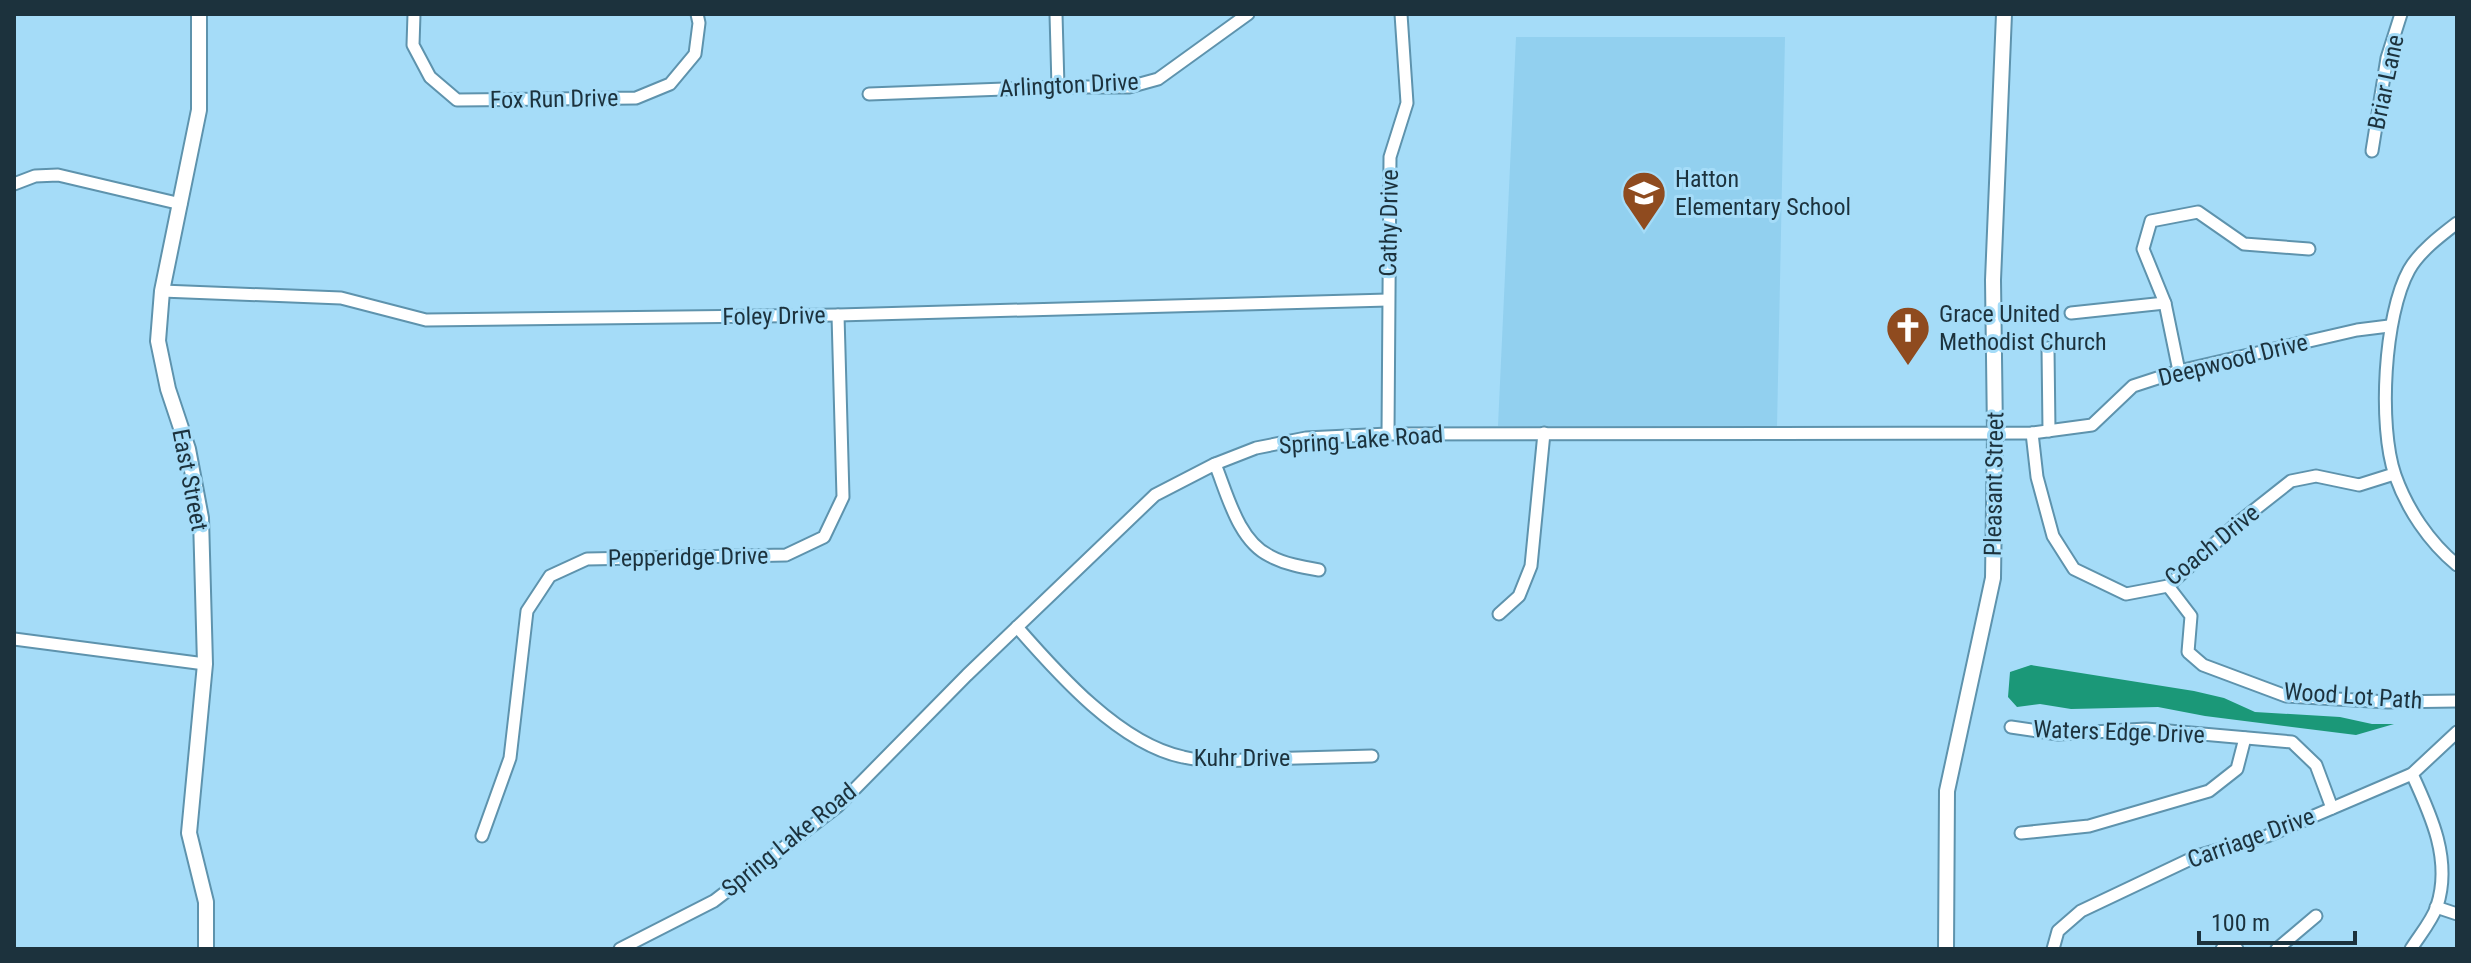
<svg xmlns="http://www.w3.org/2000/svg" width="2471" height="963" font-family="'Roboto Condensed',sans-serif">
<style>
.built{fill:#92d0ef}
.water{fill:#1b9878}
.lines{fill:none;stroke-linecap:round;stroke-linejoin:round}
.minor-casing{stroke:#5e93ad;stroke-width:15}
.tertiary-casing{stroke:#5e93ad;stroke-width:18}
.minor{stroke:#fff;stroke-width:11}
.tertiary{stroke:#fff;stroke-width:14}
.labels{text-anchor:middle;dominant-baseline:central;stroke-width:6;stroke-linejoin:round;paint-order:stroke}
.street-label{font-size:24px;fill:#1c323d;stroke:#a5dcf8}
.poi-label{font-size:24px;fill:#1c323d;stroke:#a5dcf8;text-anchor:start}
</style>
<rect width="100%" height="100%" fill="#a5dcf8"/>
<!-- built -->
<path class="built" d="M1516,37H1785L1777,427L1498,426Z"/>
<!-- water -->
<path class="water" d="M2031,665L2194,691L2224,698L2255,712L2340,717L2372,724H2394L2356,735L2205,716L2158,707L2071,709L2040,704L2017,707L2008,697L2010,672Z"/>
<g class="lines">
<!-- minor casing -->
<g class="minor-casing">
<g id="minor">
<path d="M414,14L413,45L430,77L457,100L636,98L670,84L695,54L699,23L697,14"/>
<path d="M1056,14L1058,87"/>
<path d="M869,94L1058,87H1129L1158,79L1248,14"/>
<path d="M2372,151L2387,58L2401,14"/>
<path d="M14,184L35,176L58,175L181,204"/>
<path d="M2457,223C2440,236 2419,252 2409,270C2384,315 2378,426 2395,475C2407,509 2429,542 2457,565"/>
<path d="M162,291L341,298L426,320L838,315L1388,300"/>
<path d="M2071,313L2165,303"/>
<path d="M2048,348L2049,431"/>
<path d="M2179,371L2165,303L2143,249L2151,221L2198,212L2244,244L2309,249"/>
<path d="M2032,433L2037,477L2053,536L2074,569L2126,594L2168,586L2234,526L2291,481L2316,476L2359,485L2394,474"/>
<path d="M1388,434L1390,157L1407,103L1401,14"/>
<path d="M1215,464C1227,493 1238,541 1270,556C1285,564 1302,567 1319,570"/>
<path d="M2168,586L2191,616L2188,652L2203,665L2286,696L2388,702L2457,701"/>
<path d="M1499,614L1519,596L1531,566L1544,433"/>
<path d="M1017,627C1058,674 1120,744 1183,757C1209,763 1236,760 1262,759C1299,758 1335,757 1372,756"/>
<path d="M14,639L205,664"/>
<path d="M2011,727L2058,734L2146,729L2292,742L2316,765L2332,808"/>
<path d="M2021,833L2089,826L2209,791L2237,769L2245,738"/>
<path d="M482,836L510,758L527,611L550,576L587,559L786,555L824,537L843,497L838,315"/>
<path d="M2436,907L2457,914"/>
<path d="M620,949L714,901L838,806L967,675L1155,495L1215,464L1256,448L1306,438L1388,434L2032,433L2092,425L2133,386L2179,371L2357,330L2389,326"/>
<path d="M2053,949L2058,931L2081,911L2197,856L2267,836L2412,774L2457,732"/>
<path d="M2222,949H2237"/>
<path d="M2277,949L2316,916"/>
<path d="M2411,949C2419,936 2432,921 2437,906C2452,860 2431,815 2412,774"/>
</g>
</g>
<!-- tertiary casing -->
<g class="tertiary-casing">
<g id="tertiary">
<path d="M199,14V110L162,291L158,341L168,389L188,449L201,518L205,664L189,833L206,902V949"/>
<path d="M1946,949L1947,791L1993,578L1995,434L1993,280L2004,14"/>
</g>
</g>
<!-- minor -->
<use href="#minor" class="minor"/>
<!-- tertiary -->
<use href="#tertiary" class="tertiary"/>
</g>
<!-- icons -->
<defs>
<g id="school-pin" transform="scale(2.3)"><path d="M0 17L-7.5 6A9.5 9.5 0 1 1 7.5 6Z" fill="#8f4b1f" stroke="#a5dcf8"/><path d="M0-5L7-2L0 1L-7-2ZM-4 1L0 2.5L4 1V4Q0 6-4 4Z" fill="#fff"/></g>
<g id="church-pin" transform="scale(2.3)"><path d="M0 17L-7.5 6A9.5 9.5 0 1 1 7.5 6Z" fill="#8f4b1f" stroke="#a5dcf8"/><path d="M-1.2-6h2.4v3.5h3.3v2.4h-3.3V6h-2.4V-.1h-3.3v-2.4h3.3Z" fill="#fff"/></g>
</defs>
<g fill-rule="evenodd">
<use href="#school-pin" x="1644" y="193"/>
<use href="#church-pin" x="1908" y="328"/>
</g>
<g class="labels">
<!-- street labels -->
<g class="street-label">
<text transform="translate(2386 82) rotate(-78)">Briar Lane</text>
<text transform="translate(1069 85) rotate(-3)">Arlington Drive</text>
<text transform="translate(554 99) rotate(-1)">Fox Run Drive</text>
<text transform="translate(1389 223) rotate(-89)">Cathy Drive</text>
<text transform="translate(774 316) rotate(-1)">Foley Drive</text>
<text transform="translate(2233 360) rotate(-14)">Deepwood Drive</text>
<text transform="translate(1361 440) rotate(-4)">Spring Lake Road</text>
<text transform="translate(190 480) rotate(79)">East Street</text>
<text transform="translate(1994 484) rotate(-89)">Pleasant Street</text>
<text transform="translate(2212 545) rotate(-39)">Coach Drive</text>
<text transform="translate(688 557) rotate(-1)">Pepperidge Drive</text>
<text transform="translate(2353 696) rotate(4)">Wood Lot Path</text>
<text transform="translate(2119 732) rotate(2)">Waters Edge Drive</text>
<text x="1242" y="758">Kuhr Drive</text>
<text transform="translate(2251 838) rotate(-20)">Carriage Drive</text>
<text transform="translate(789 840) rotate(-39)">Spring Lake Road</text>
</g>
<!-- poi labels -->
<g class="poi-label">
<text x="1675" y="179">Hatton<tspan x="1675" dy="28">Elementary School</tspan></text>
<text x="1939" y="314">Grace United<tspan x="1939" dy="28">Methodist Church</tspan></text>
</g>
</g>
<!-- border -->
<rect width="2471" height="963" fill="none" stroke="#1c323d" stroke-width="32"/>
<!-- scale -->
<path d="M2199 931v12h156v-12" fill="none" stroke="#1c323d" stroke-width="4"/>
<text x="2211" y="931" font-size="24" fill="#1c323d" stroke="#a5dcf8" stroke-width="6" paint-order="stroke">100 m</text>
</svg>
